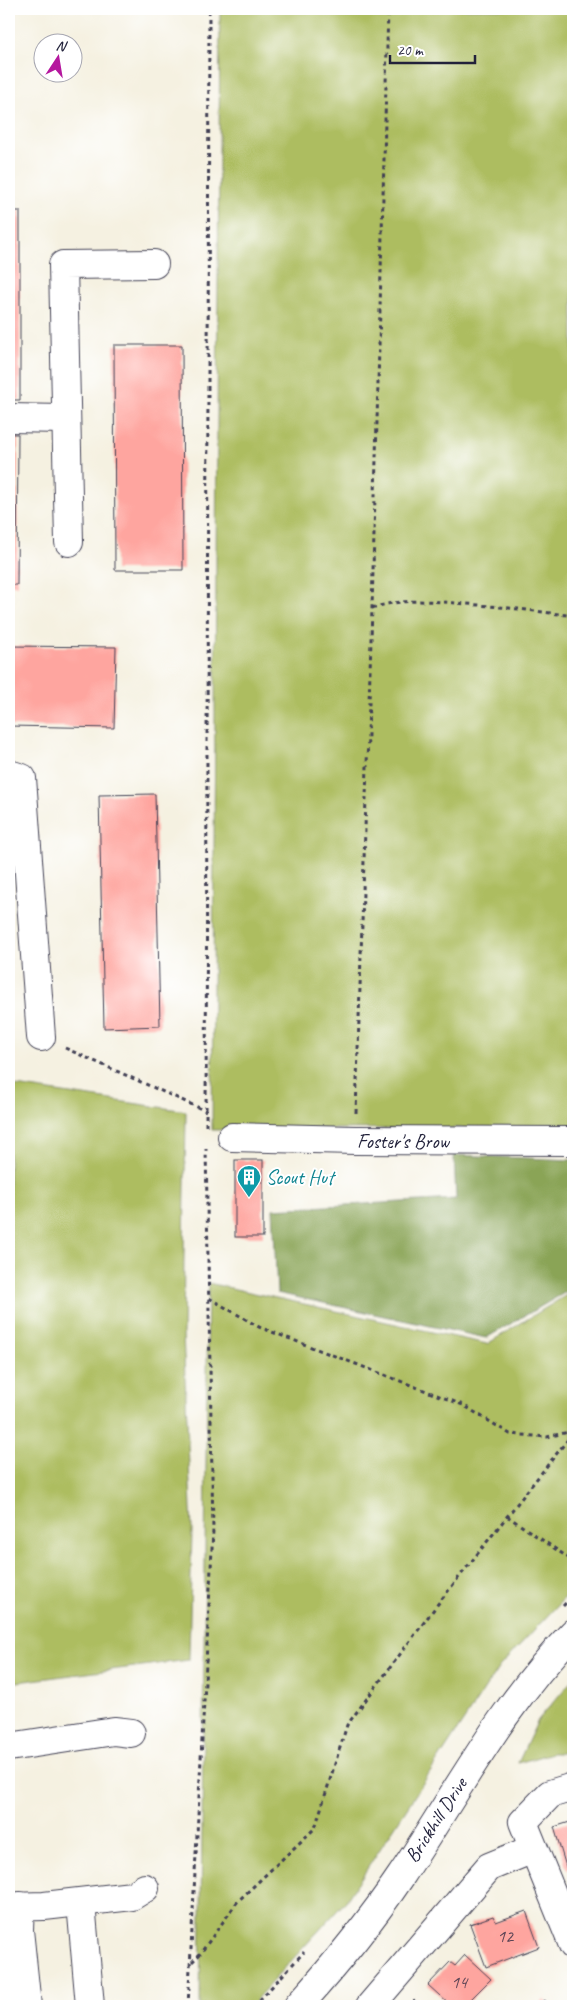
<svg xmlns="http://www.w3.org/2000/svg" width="582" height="2015" font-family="Caveat,sans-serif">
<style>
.green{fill:#adbd60;stroke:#68704e}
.forest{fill:#8aa456;stroke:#566348}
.building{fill:#fea59f}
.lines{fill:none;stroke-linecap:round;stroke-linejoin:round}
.minor-casing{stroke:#424154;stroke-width:30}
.path{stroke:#424154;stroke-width:3;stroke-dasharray:4 4;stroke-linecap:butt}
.minor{stroke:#fff;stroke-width:28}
.labels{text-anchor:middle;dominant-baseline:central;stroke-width:4;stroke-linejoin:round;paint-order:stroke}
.number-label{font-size:18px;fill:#594354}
.street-label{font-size:20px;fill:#22223b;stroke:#fff}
.culture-label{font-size:20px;fill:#0d838f;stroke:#fff;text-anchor:start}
</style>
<rect width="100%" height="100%" fill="#fff"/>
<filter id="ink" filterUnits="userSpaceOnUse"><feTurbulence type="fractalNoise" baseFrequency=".02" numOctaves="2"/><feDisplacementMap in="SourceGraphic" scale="10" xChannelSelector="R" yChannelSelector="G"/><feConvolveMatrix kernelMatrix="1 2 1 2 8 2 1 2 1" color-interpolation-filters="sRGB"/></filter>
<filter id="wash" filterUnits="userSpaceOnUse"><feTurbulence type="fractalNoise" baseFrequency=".0096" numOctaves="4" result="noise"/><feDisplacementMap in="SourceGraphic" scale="20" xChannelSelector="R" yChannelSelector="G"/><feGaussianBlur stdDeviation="1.12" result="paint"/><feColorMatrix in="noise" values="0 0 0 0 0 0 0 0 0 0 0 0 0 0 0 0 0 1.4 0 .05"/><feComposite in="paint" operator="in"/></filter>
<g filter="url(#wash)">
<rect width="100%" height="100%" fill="#f5f1e1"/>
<!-- green -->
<g class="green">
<path d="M220,9H573V1127L212,1130Z"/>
<path d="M9,1085L186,1111L183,1334L192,1529L189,1660L9,1683Z"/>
<path d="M208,1283L487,1344L573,1291V1589L499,1667L346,1901L250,2006H200Z"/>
<path d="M573,1679V1753H552L518,1763L538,1720Z"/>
</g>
<!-- forest -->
<path class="forest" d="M454,1155L573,1160V1288L486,1338L277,1293L273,1209L456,1199Z"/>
<g id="blocks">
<!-- building -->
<g class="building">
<rect x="9" y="211" width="11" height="189"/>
<path d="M114,345H182L183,570H115Z"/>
<path d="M9,434H18L17,585H9Z"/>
<path d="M9,646L116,647L114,728L9,726Z"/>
<path d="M155,794L160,1026L104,1028L99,795Z"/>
<rect x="235" y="1160" width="28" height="77"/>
<path d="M573,1821V1868L567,1870L554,1827Z"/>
<path d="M526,1911L539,1947L486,1967L470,1924L493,1916L496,1922Z"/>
<path d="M465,1955L491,1979L464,2006H451L428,1985L450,1962L455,1966Z"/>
<path d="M414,2000L422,2006H409Z"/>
<path d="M544,2000L549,2006H536Z"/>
</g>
</g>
</g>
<g filter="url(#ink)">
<use href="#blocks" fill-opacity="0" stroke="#424154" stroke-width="1"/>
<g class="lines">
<!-- minor casing -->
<g class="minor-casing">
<g id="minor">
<path d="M9,418L65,419"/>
<path d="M69,542L63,265L154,264"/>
<path d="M9,774L22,778L41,1037"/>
<path d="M232,1137L355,1140L573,1141"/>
<path d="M9,1747L114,1731L131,1733"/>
<path d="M573,1787L550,1794L523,1822L573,1945"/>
<path d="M81,1903L90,2006"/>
<path d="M20,1906L19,1930L27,2006"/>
<path d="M9,1907L44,1906L132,1896L145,1888"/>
<path d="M298,2006C335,1965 370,1922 401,1876C457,1793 502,1705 573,1633"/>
<path d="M370,2006L489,1867L533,1849"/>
</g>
</g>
<!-- path -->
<g class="path">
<path d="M372,608C403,598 434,601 467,604C503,607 538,611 573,616"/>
<path d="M65,1048L206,1111"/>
<path d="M356,1113L372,608L388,9"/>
<path d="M206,1126L209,9"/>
<path d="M209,1298L259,1327L463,1405L510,1434L547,1437L573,1431"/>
<path d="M507,1516L573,1561"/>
<path d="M563,1606L573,1596"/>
<path d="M192,1962L200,1954L238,1901L315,1828L347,1725L437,1605L573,1433"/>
<path d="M188,2006L213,1530L206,1149"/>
<path d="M254,2006L304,1952"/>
</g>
<!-- minor -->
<use href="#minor" class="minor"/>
</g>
</g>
<!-- icons -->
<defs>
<g id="building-pin" transform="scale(1.25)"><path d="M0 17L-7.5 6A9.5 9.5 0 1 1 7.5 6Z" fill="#0f9aa8" stroke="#fff"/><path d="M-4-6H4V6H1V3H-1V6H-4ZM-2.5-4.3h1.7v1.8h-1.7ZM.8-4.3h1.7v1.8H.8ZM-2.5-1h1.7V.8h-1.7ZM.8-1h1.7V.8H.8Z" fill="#fff"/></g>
</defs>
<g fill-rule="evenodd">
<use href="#building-pin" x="249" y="1177"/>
</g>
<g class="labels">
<!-- number labels -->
<g class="number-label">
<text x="505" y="1936">12</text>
<text x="459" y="1982">14</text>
</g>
<!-- street labels -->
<g class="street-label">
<text x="403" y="1141">Foster's Brow</text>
<text transform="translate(436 1820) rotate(-57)">Brickhill Drive</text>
</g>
<!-- culture labels -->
<g class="culture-label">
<text x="266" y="1177">Scout Hut</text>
</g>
</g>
<!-- margin -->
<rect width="582" height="2015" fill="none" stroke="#fff" stroke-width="30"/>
<!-- north arrow -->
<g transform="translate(58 58) rotate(12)"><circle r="24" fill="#ffffff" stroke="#a7a7b1"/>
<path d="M0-4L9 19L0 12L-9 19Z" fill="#b5179e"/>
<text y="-8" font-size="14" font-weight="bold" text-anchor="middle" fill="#22223b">N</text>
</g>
<!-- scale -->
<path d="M390 55v8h85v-8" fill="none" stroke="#22223b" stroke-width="2.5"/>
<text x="397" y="55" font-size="15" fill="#22223b" stroke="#ffffff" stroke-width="4" paint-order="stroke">20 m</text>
</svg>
